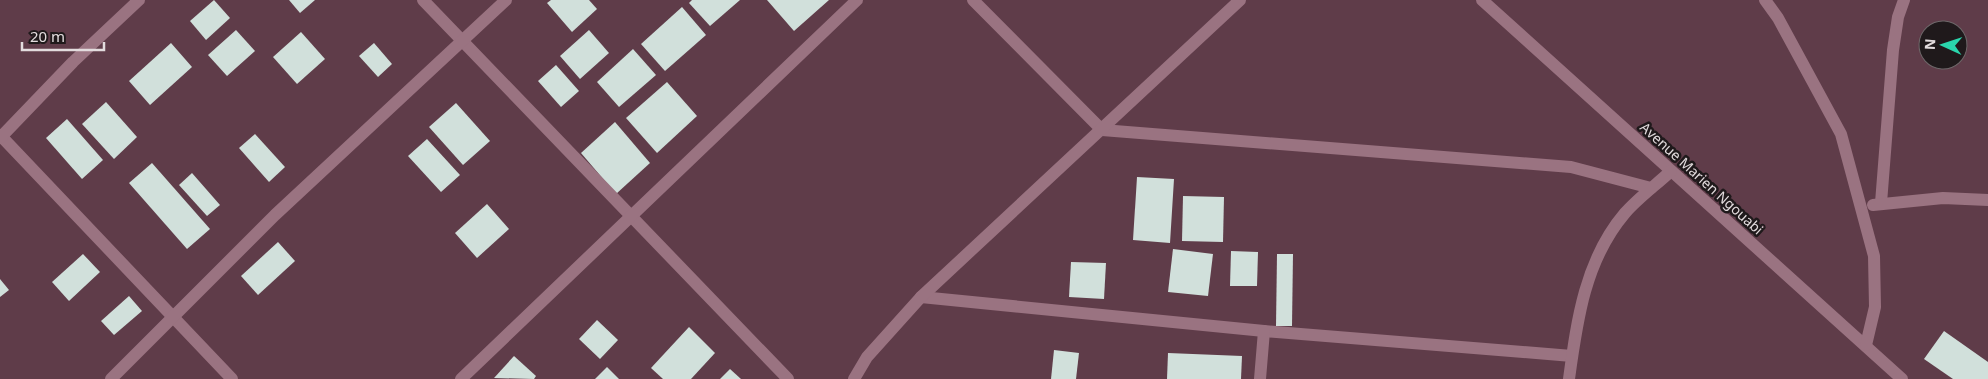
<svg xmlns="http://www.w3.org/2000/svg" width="1988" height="379" font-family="'Noto Sans',sans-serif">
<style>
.green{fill:#5f3c49;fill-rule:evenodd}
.building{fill:#d1e0db}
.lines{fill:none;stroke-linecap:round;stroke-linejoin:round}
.minor{stroke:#9a7381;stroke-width:12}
.labels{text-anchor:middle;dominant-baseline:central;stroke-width:5;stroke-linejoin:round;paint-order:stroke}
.street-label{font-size:14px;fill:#e3dcde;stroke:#1f191b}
</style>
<rect width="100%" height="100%" fill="#3b3034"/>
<!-- green -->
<path class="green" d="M0,0H1988V379H0ZM1928,30H1958V60H1928Z"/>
<!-- building -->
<g class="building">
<path d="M214,0L230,18L206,40L190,21Z"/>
<path d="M289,0H315L300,13Z"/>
<path d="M551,0H589L597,9L572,32L547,3Z"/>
<path d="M692,0H740L710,26L689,3Z"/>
<path d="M767,0H829L794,31Z"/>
<path d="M682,7L706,35L665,71L641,44Z"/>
<path d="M236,30L255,51L227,76L208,55Z"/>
<path d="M589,30L609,53L580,79L560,56Z"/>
<path d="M301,32L325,59L297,84L273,57Z"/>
<path d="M171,43L192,67L150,105L129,81Z"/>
<path d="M374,43L392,64L378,77L359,56Z"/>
<path d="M633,49L656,75L619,107L597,82Z"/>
<path d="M556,65L579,91L561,107L538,81Z"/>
<path d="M667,82L697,116L657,153L626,118Z"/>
<path d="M106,102L137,137L114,159L82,124Z"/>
<path d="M456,103L490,141L463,165L429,127Z"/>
<path d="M67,119L103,160L82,179L46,138Z"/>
<path d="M615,122L650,163L616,194L581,153Z"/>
<path d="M255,134L285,167L269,182L239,148Z"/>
<path d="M427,139L460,175L441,192L408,156Z"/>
<path d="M152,163L210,229L187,249L129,183Z"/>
<path d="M192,173L220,205L207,216L179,185Z"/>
<path d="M1137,177L1174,179L1170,243L1133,240Z"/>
<path d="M1183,196L1224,197L1223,242L1182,241Z"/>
<path d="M487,204L509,229L477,258L455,233Z"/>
<path d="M278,242L295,261L258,295L241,276Z"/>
<path d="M1173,249L1213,254L1208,296L1168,292Z"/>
<path d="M1231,251L1258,252L1257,286H1230Z"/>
<path d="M83,254L100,272L69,301L52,282Z"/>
<path d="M1277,254H1293L1292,326H1276Z"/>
<path d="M1071,262L1106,263L1104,299L1069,297Z"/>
<path d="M0,279L9,290L0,297Z"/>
<path d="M129,296L142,311L114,335L101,321Z"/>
<path d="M597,320L618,340L600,359L579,339Z"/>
<path d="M689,327L715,353L691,379H663L651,368Z"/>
<path d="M1944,331L1988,362V379H1953L1924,359Z"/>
<path d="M1054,350L1079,353L1076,379H1051Z"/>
<path d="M1168,353L1242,356L1241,379H1167Z"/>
<path d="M514,356L536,376L534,379L494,378Z"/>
<path d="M607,367L619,379H595Z"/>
<path d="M730,369L741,379H720Z"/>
</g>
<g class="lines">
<!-- minor -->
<g class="minor">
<path d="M423,0L788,379"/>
<path d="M973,0L1102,130L1571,167L1651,188"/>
<path d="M1482,0L1902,379"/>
<path d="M1765,0L1778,18L1841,134L1874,256L1875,307L1866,345"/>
<path d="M0,135L232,379"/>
<path d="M0,138L73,62L139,0"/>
<path d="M1881,203L1893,50L1898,17L1904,0"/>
<path d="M1873,205L1943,198L1988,200"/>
<path d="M921,297L1264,331L1572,356"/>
<path d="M111,379L275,215L506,0"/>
<path d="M461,379L857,0"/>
<path d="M854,379L867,357L921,297L1240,0"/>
<path d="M1260,379L1264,331"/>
<path d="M1569,379C1577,320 1585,260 1625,213C1638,198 1656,185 1671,171"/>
</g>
</g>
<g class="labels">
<!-- street labels -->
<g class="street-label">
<text transform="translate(1702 178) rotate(42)">Avenue Marien Ngouabi</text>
</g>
</g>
<!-- north arrow -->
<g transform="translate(1943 45) rotate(273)"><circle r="24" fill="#1f191b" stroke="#6d6769"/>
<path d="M0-4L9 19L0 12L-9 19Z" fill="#2ad5ac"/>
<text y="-8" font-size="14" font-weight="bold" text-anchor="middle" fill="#e3dcde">N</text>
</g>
<!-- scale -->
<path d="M22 42v8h82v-8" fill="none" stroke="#e3dcde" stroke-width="2.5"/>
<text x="30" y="42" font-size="15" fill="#e3dcde" stroke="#1f191b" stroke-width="4" paint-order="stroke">20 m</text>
</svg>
